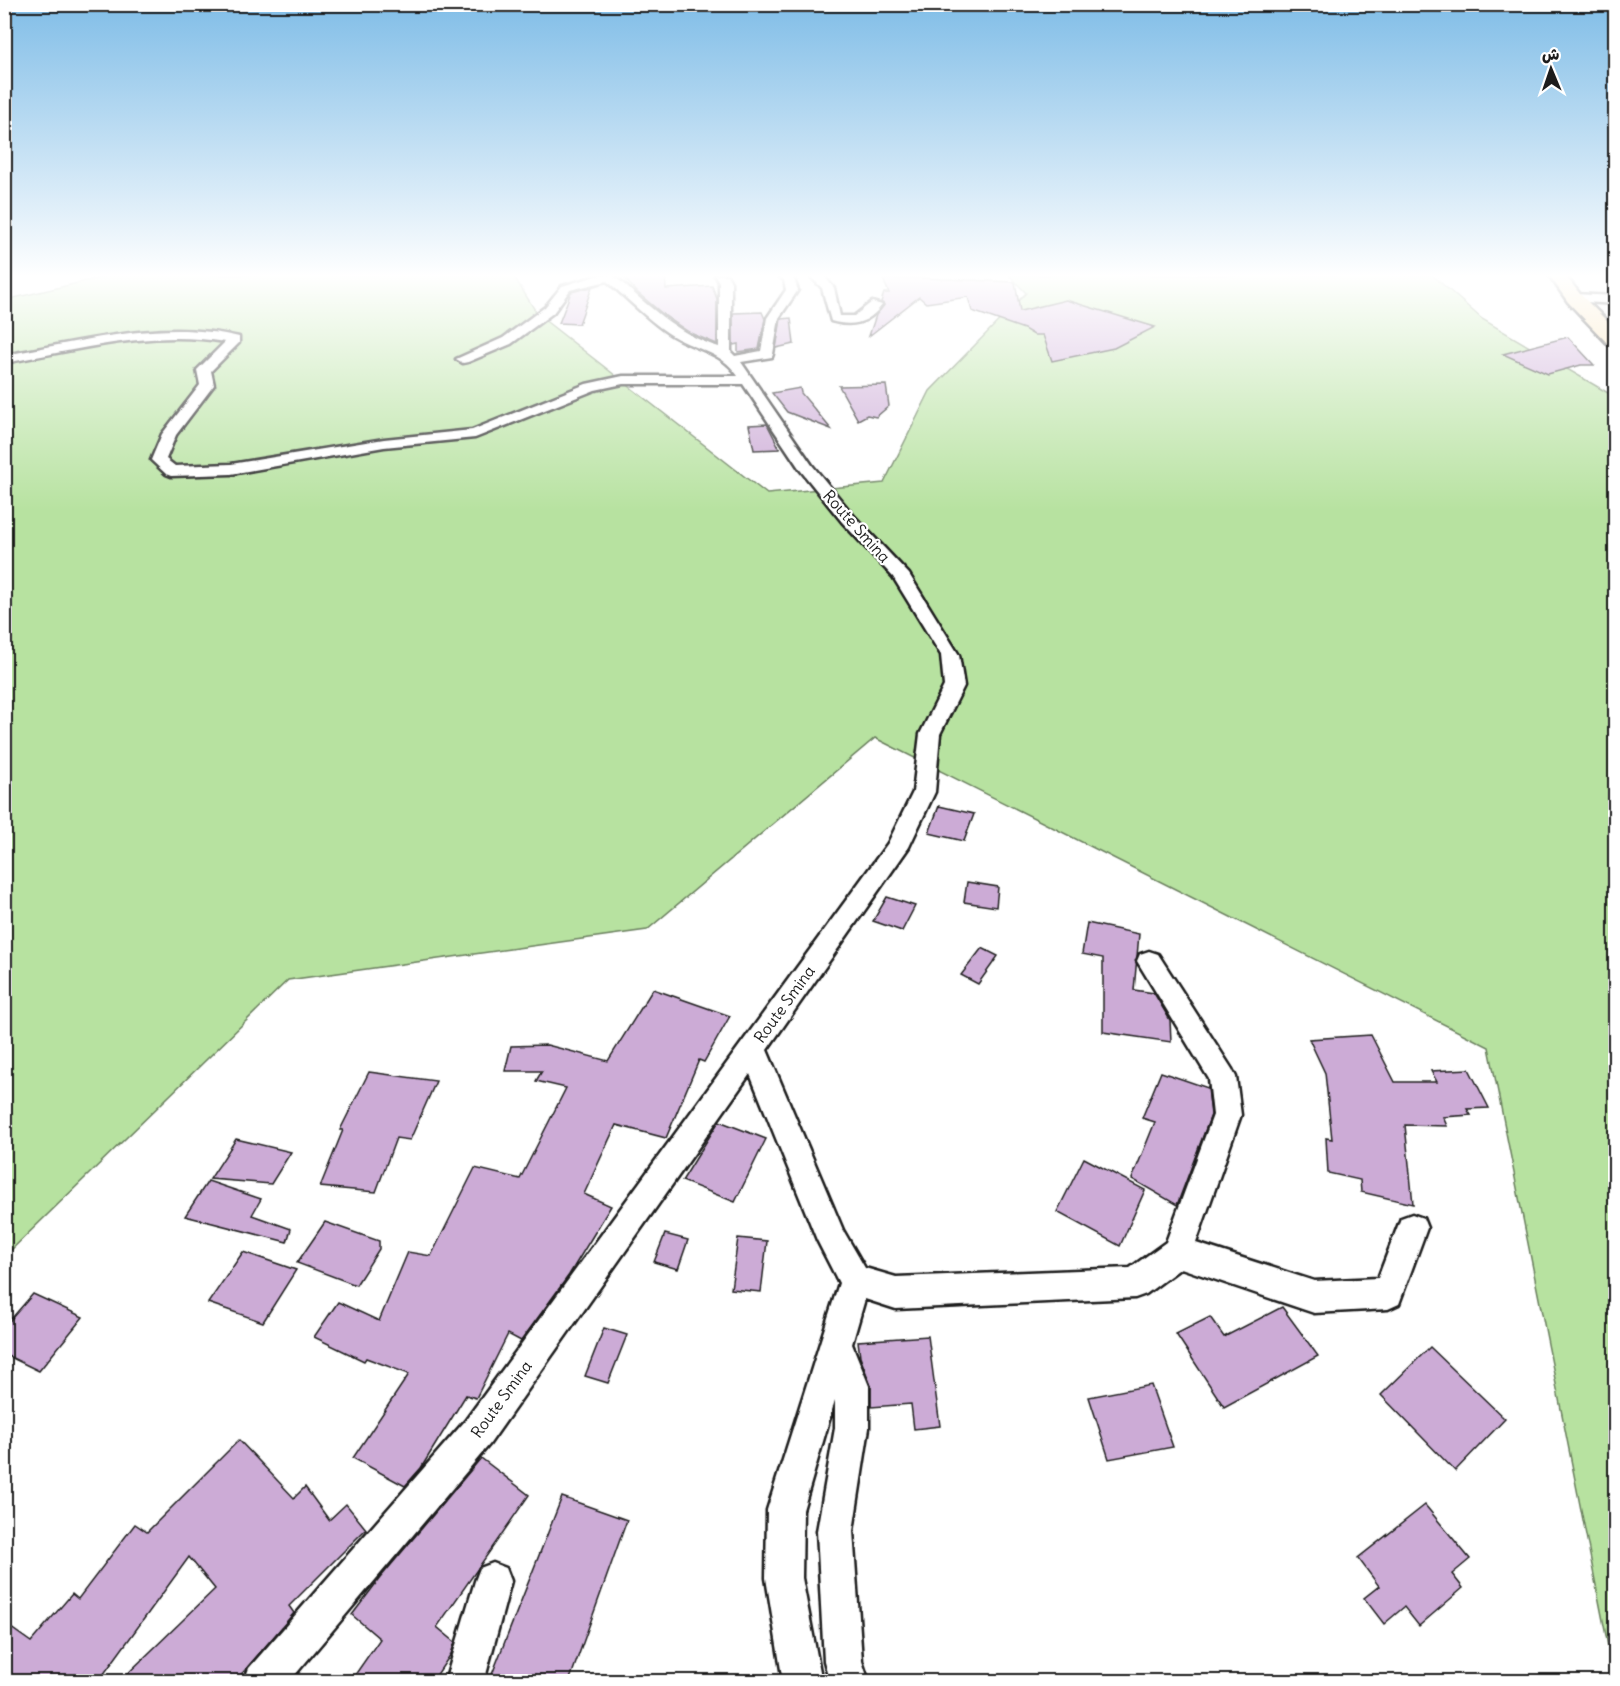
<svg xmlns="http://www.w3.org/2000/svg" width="1620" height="1686" font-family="Delius,'Playpen Sans Arabic',sans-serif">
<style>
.green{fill:#b7e2a0;stroke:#6a7f5e;stroke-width:1.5}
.building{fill:#ccabd6;stroke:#1c1c1c;stroke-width:1.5}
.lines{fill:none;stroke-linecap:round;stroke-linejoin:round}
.street-casing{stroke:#1c1c1c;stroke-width:5}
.primary-casing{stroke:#1c1c1c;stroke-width:5}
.street{fill:#fff;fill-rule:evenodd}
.primary{fill:#f8deab;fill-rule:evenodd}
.labels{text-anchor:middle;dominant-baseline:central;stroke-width:4.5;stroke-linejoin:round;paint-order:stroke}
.street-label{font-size:16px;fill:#1c1c1c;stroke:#fff}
</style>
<rect width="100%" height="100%" fill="#fff"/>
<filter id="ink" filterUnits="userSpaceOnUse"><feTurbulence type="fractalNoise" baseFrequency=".0167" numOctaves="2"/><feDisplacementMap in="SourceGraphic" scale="12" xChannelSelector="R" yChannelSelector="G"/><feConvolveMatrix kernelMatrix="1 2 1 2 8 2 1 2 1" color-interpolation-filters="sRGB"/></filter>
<g filter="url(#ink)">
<!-- green -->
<path class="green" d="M112,275H513L538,315L767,494L884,483L930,391L1026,293L1009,275H1432L1482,319L1615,397V1681L1489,1047L875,738L647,930L288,980L5,1256V300Z"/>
<!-- building -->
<g class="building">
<path d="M621,275H665L666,289L712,286L717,299V344L690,333L664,315L638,293Z"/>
<path d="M921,278L1015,282L1020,311L1066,300L1155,327L1114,348L1052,361L1043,335H1034L1024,329L972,311L968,297L926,303L919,297L869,336L876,315L884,305L881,302L884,293H889L883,279Z"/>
<path d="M592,287L579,324L559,323L571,292Z"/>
<path d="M762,312L765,319L759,349L738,352V344L733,345V313Z"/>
<path d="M791,318L794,344L776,348L781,319Z"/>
<path d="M1568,337L1594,365H1581L1548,374L1503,354Z"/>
<path d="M886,385L889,406L876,417L867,415L858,420L839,386Z"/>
<path d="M800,388L801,393L831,429L787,412L772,393Z"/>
<path d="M767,424L780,449L754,450L749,425Z"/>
<path d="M939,806L974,814L964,841L929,833Z"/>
<path d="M967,882L998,887L996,907L964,902Z"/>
<path d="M887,897L915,906L902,931L873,921Z"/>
<path d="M1087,923L1139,934L1134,990L1154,993L1170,1020L1171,1042L1103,1032V958L1082,954Z"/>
<path d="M982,948L998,956L978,984L961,975Z"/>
<path d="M653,989L730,1016L704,1062L699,1060L666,1138L616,1125L584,1194L611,1206L569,1275L521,1341L508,1334L476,1398L466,1395L421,1468L405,1486L353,1458L409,1374L366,1358L364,1361L314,1337L338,1302L379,1321L408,1252L431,1256L475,1168L520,1179L566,1088L536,1081L542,1071H505L511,1046L547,1045L608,1061Z"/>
<path d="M1371,1035L1395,1082H1437L1431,1071L1469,1069L1489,1108L1467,1109L1471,1115L1443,1117L1447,1126L1405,1125L1413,1204L1361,1192L1360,1180L1328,1173L1326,1138L1332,1139L1325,1073L1309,1039Z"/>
<path d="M369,1072L436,1081L410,1140L396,1138L376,1192L320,1187L343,1130H340Z"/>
<path d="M1161,1072L1208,1088L1211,1115L1177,1205L1132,1179L1155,1122L1142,1118Z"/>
<path d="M719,1121L766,1139L735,1202L682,1181Z"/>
<path d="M236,1139L291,1152L271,1184L210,1179Z"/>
<path d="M1084,1158L1145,1190L1120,1246L1057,1212Z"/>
<path d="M208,1181L261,1199L252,1215L291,1229L287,1242L185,1216Z"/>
<path d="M325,1222L379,1241V1249L356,1285L297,1263Z"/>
<path d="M665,1234L688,1240L678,1269L654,1262Z"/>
<path d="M738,1238L767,1241L761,1292L731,1289Z"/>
<path d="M243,1252L296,1270L263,1322L208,1303Z"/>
<path d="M33,1294L83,1317L39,1371L4,1354V1327Z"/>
<path d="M1282,1307L1318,1356L1224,1407L1176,1334L1210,1317L1224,1337Z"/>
<path d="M604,1328L627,1335L608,1383L585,1376Z"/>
<path d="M928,1336L940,1426L914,1429L911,1404L871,1407V1386L860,1357L858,1341Z"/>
<path d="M1430,1347L1505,1419L1455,1471L1381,1395Z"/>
<path d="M1151,1385L1173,1447L1109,1459L1089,1397Z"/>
<path d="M239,1440L294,1498L305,1487L329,1520L346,1504L366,1529L289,1606L294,1613L246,1669L234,1682H119L215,1589L189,1557L98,1682H4V1623L31,1642L72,1594L78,1599L135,1524L147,1532Z"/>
<path d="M481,1458L529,1495L437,1627L455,1642L451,1654L432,1682H350L380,1639L352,1615L380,1578Z"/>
<path d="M562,1497L627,1520L569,1682H489Z"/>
<path d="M1425,1505L1470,1559L1452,1574L1463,1588L1419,1626L1404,1607L1384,1624L1364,1598L1379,1586L1358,1558Z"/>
</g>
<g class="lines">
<!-- street casing -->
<g class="street-casing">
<g id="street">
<path d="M600,275H613C645,302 677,335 719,347V282L715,275H727L731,282V352L735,356L761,351L767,318L786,290L784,280L778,275L793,277L798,290L779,318L773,354L772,357L741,362L812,465L854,516L909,574L959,655L964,686L940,734L935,792L909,847L767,1050L843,1230L865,1268L896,1277L1130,1268L1166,1242L1213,1115L1209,1079L1137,961L1140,954L1149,951L1158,954L1232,1069L1236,1077L1241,1115L1196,1243L1314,1281L1378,1278L1401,1218L1412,1214L1423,1218L1427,1228L1399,1304L1388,1309L1314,1313L1181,1268L1146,1294L1135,1298L896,1309L865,1299L852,1344L869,1386V1428L853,1531L862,1661L869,1682H830L824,1661L817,1531L835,1428V1400L803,1510L802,1578L822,1682H783L766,1578L767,1510L839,1283L817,1240L750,1074L489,1445L289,1682H244L249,1668L465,1421L888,843L913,792L920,734L944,686L941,655L893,577L842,522L801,471L743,384H623L595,390L475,438L384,447L231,474L171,476L166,474L151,460L162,434L200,385L197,370L225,342C151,329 77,350 4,363V355C81,342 162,318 239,337V343L211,371L214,385L176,435L166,459L175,466L231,464L384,439L472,430L586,384L623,376H738C721,350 693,350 668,333C646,318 627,298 607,281L570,290L553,313L511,344L468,362L463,363L456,359L503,338L545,307L562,286Z"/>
<path d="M809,275H823L834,288L840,316H854L872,302L882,305C868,324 852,327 831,321L822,288Z"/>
<path d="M1574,294L1616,296V304L1570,301L1568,298Z"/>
<path d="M493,1563L506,1568L511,1581L484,1682H445L475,1581L480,1568Z"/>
</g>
</g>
<!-- primary casing -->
<g class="primary-casing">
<path id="primary" d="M1549,275H1565L1580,294L1616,330V346L1609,345L1568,302Z"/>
</g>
<!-- street -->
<use href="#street" class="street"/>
<!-- primary -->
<use href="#primary" class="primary"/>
</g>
</g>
<!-- sky -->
<linearGradient id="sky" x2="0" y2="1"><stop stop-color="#80bde7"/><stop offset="0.54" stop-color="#fff"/><stop offset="1" stop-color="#fff" stop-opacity="0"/></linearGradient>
<rect width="1620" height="511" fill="url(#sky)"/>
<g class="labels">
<!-- street labels -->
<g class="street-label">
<text transform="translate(857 526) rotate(48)">Route Smina</text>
<text transform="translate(784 1004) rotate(-54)">Route Smina</text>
<text transform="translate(501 1399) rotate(-54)">Route Smina</text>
</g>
</g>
<!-- margin -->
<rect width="1620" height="1686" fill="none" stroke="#fff" stroke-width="24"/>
<rect x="12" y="12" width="1596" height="1662" fill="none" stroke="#1c1c1c" stroke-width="2" filter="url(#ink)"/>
<!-- north arrow -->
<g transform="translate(1551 69) rotate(358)" stroke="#ffffff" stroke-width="4.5" paint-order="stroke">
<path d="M0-4.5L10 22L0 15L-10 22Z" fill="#1c1c1c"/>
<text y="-9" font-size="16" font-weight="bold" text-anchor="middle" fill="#1c1c1c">ش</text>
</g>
</svg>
